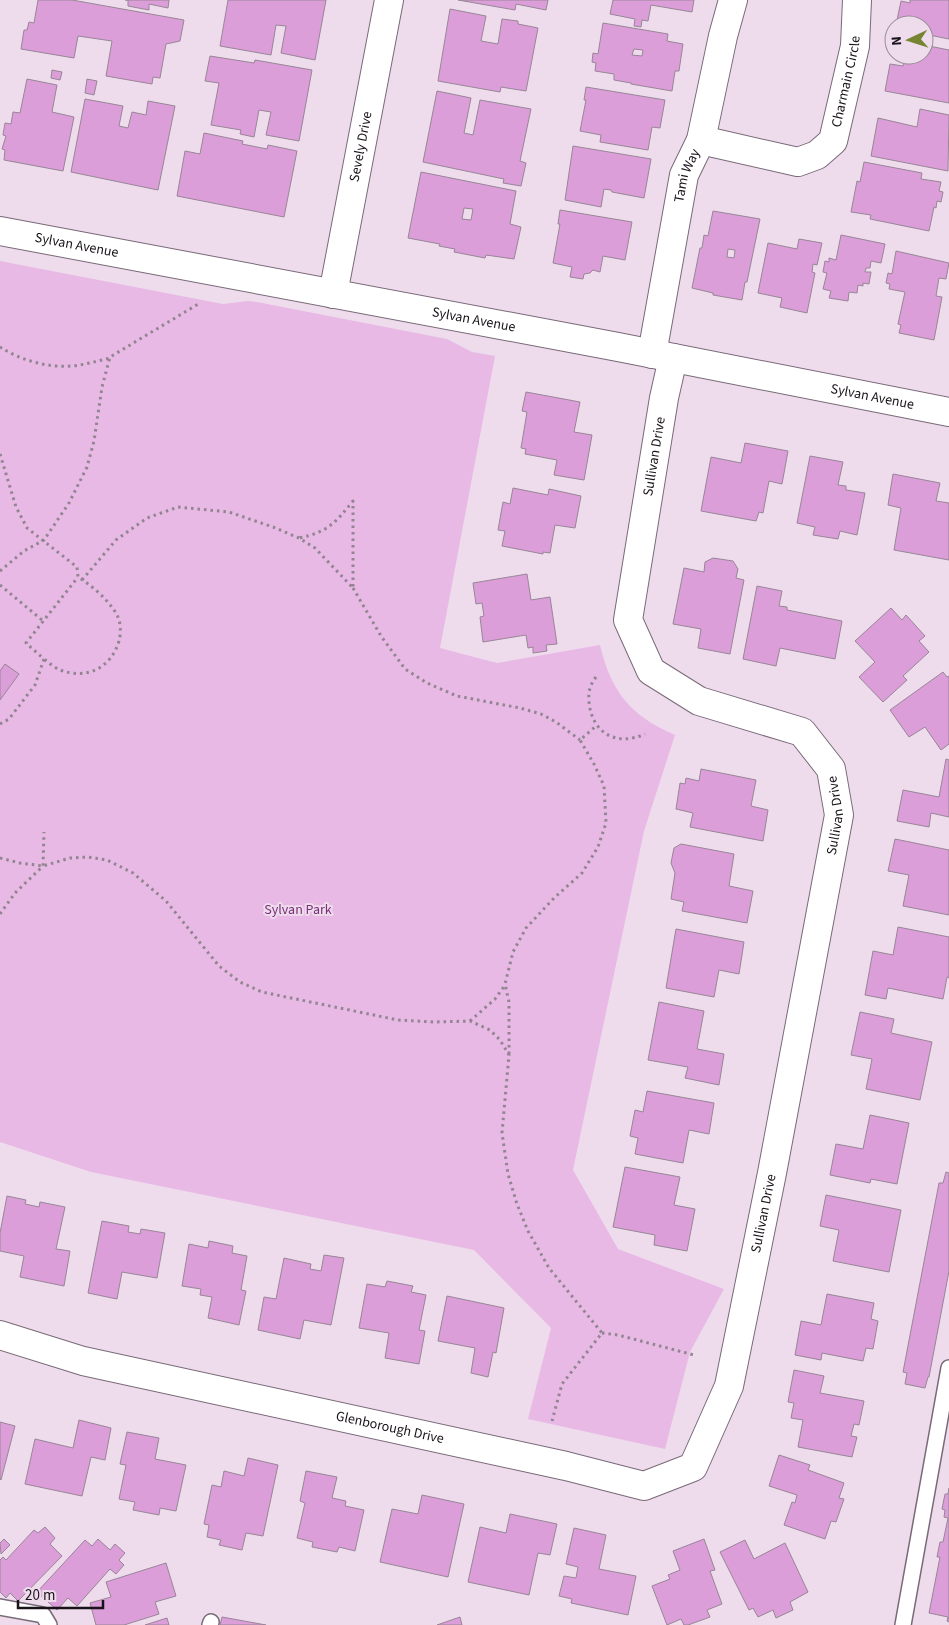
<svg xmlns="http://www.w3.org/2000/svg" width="949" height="1625" font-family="'Source Sans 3',sans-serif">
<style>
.green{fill:#e8b9e5}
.building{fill:#dc9ed9;stroke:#978696;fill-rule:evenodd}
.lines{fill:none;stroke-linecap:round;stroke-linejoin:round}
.lane-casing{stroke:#796a78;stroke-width:18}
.street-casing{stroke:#796a78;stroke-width:30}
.secondary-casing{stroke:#796a78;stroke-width:30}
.path{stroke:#918591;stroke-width:3;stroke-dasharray:2.5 4;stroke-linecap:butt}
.lane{stroke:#fff;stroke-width:15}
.street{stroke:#fff;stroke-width:28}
.secondary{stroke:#fff;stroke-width:28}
.labels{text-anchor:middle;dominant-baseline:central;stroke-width:4;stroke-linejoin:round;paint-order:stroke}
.street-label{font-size:14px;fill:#191319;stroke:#eedced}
.park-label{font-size:14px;fill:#783078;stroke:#eedced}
</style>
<rect width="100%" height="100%" fill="#eedced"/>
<!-- green -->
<path class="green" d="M0,261L223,304L248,301L257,302L447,339L472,352L495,356L440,648L497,663L600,645C611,692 631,716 675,735L644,831L573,1170L618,1249L724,1289L690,1352L665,1449L528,1419L551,1328L474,1250L91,1172L0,1142Z"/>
<!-- building -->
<g class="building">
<path d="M38,0H72L184,20L180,41L166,44L160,78L153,77L152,84L106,76L112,41L78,36L74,58L21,49L24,30H27L29,22L34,23Z"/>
<path d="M125,0H169L168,8L149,4V10L128,6V0Z"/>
<path d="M228,0H326L315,60L281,53L286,26L276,25L271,55L220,46Z"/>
<path d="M458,0H548L546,10L516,4L515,10Z"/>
<path d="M613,0H694L692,12L651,5L648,21L642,20L641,27L634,26L635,19L610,14Z"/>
<path d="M910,0H949V39L924,34V25H896L901,1L910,3Z"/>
<path d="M450,9L486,16L481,41L498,44L502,19L518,21V24L538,28L526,91L501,87L500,92L438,81Z"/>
<path d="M603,23L668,34L667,41L683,44L679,71H675L672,91L631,84V83L614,80V74L595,71L596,63L592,62L593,53L598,54ZM634,49L643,50L642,56L632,55Z"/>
<path d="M924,45L949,50V103L885,91L890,64L903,66L906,55H924Z"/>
<path d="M210,56L254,63L255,60L312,70L299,141L266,135L271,112L259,110L254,137L240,134L241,130L211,125L219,83L205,81Z"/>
<path d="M52,70L62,72L60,80L51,78Z"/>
<path d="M27,79L57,85L52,112L74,117L63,171L4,160L5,150L2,149L6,136L3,135L5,123L11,124L13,112L20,113Z"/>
<path d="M87,79L97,81L94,95L85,93Z"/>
<path d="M586,87L665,100L660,128L652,127L648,150L600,142L601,135L580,131L586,100H584Z"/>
<path d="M437,91L471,98L464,133L473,135L480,100L531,109L520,161L526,163L521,186L503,183L504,179L423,162Z"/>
<path d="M85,99L123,106L119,126L128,128L132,112L146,115L148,101L175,106L158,190L71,172Z"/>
<path d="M920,109L949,115L948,171L871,156L878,118L917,127Z"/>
<path d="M204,133L243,141L242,144L267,149L268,145L297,151L284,217L177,196L185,151L200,154Z"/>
<path d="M573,146L651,159L644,198L612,192L611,190L604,189L601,207L565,200Z"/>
<path d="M864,162L922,173L921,179L941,182L939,191L943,192L941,202L937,201L936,208L934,207L929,231L870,219L871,215L851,212L857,181L860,182Z"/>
<path d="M421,172L516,191L510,224L521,227L514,259L486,255L485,258L454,252L455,249L439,246L440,244L408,238ZM464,208L473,209L471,220L462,219Z"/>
<path d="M560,210L632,222L625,260L603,256L600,272L593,270L590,273L584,274L583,279L570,277L572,267L553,263L560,224H558Z"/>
<path d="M713,211L760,219L747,282H745L742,300L713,295V293L692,288L700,248H702L704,235L708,236ZM728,249L735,250L734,258L727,257Z"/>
<path d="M841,235L885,244L881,263L871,261L870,268H866L865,272H871L869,284L863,283V286L858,285L857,293L849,292L848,301L829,298L831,291L823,289L827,273L823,272L825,261L829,262V258L836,260Z"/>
<path d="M799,239L822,243L817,265L813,264L812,272L815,273L807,313L780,307L782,298L758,293L768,243L797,249Z"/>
<path d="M896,251L949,263L946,279L939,278L936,296L942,297L934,340L899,333L901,325L898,324L905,292L889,289L890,284L886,283L888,273L892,274Z"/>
<path d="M526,392L580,402L574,432L592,435L584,480L554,475L557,460L525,454L526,449L521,448L527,412L522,411Z"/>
<path d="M745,443L788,451L782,484L769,481L763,513L759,512L756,521L701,511L711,457L741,463Z"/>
<path d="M810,456L843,462L838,485L846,486V490L865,493L857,535L840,531L838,539L813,535L815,527L797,523Z"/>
<path d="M893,474L940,483L936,501L949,503V560L894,550L901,508L888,505Z"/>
<path d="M513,488L548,495L549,489L581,496L575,528L555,525L550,553L543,552V554L502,546L505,531L498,530L503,502L510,504Z"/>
<path d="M713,558L733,561L738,569L736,578L744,580L730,654L698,648L701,629L673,624L684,568L704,572L705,562Z"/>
<path d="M527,574L531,600L550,597L557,644L546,645L547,651L533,653V647L528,648L526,635L483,642L480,617L484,616L482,603L476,604L473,583Z"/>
<path d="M757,586L782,591L779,606L787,607V610L842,621L835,659L780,648L776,666L743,659Z"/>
<path d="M891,608L902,620L906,615L925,636L919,641L929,652L903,676L907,680L883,702L859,677L875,662L855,641Z"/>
<path d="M5,664L19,674L0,700V671Z"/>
<path d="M943,672L947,677L949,676V744L941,750L925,727L909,737L890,710Z"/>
<path d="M946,759L949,760V817L931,813L929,827L897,821L903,790L939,797Z"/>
<path d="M701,769L756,780L751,806L768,810L763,841L690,827L693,813L676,809L680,783L685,784L686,778L699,781Z"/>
<path d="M895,839L949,850V915L903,906L909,875L888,871Z"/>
<path d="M681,844L734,854L729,886L753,891L747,923L682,911L684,902L671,899L675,873L671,863L674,848Z"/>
<path d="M898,927L949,937V978L947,977L943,999L888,988L886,999L865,995L873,951L893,955Z"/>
<path d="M676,929L744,942L739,974L719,970L714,997L666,988Z"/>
<path d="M659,1002L704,1011L697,1049L724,1054L719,1085L685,1078L688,1067L648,1060Z"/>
<path d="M860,1012L894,1019L891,1033L932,1042L920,1100L866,1089L872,1059L851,1055Z"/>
<path d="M647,1091L714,1103L709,1134L689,1130L683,1163L635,1154L638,1138L630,1136L635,1110L643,1112Z"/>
<path d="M870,1115L909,1123L897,1184L871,1179L870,1183L830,1175L836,1144L863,1149Z"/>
<path d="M625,1167L680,1177L674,1205L695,1209L687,1251L654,1245L655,1235L613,1227Z"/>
<path d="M946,1172L949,1173V1271L929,1377H928L925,1388L905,1384L907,1373L903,1372L939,1183H943Z"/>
<path d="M826,1195L901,1210L889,1272L833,1261L839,1230L820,1226Z"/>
<path d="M7,1196L26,1200L25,1204L39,1207L40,1202L65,1207L56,1249L70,1251L64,1286L20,1277L24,1256L0,1251V1233Z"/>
<path d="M102,1221L129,1226L128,1232L140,1234L141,1229L165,1233L157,1278L122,1272L117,1299L88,1293Z"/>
<path d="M209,1241L233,1246L232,1253L247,1256L241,1290L246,1291L239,1325L208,1318L212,1297L200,1295L201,1289L182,1286L189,1244L208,1248Z"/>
<path d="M324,1255L344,1258L331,1325L304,1320L300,1339L258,1330L264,1297L276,1299L284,1258L311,1264L310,1269L321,1271Z"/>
<path d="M387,1281L413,1286L411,1292L426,1295L419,1330L425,1331L419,1364L385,1358L389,1333L359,1328L367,1284L385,1287Z"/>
<path d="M827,1294L874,1303L871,1319L878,1321L873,1349L866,1348L863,1361L822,1353L821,1360L795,1355L801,1321L821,1325Z"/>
<path d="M447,1296L504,1308L496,1353L493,1352L488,1377L471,1373L475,1348L438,1341Z"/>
<path d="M794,1370L824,1376L820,1393L864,1401L859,1425L854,1424L851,1436L857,1437L852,1457L798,1447L803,1420L791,1418L794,1403L788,1402Z"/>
<path d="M79,1420L111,1428L105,1460L91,1457L82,1496L25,1484L35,1439L73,1448Z"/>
<path d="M0,1422L15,1426L1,1480L0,1479Z"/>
<path d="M127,1432L159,1438L155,1459L186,1465L176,1511L160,1508L159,1515L133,1510L135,1502L119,1499L126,1465L120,1464Z"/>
<path d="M779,1455L810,1465L808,1470L844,1483L839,1498L844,1499L836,1522L831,1521L825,1539L784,1525L792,1502L795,1503L797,1495L769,1486Z"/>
<path d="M248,1458L278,1465L263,1536L246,1533L242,1550L219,1545L221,1540L207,1537L209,1525L204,1524L212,1485L221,1487L224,1471L244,1476Z"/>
<path d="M306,1471L337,1477L332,1498L346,1501L345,1506L364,1510L355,1551L339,1547L337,1552L312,1547L313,1542L297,1538L305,1503L300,1501Z"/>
<path d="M949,1488V1622L947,1621L948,1617L929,1613L940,1557H937L940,1542H943L948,1518L944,1517L945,1510L942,1509L945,1494H948Z"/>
<path d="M422,1495L464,1504L448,1577L380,1562L392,1509L418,1514Z"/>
<path d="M510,1514L557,1524L550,1555L538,1553L529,1595L468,1582L480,1527L506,1533Z"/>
<path d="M45,1527L55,1538L50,1544L62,1556L18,1601L10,1593L6,1598L0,1592V1560L3,1557L6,1560L34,1530L38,1533Z"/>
<path d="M574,1528L606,1535L599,1569L636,1576L628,1615L571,1603L572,1599L559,1596L564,1576L576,1578L578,1567L566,1564Z"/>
<path d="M4,1539L10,1545L1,1554L0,1543Z"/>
<path d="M98,1539L110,1550L115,1544L125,1553L119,1560L124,1565L116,1574L110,1569L77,1606L68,1598L57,1610L37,1592L85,1540L92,1546Z"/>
<path d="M704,1539L715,1570L710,1571L722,1604L707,1610L710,1617L688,1625H684L681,1619L667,1625L652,1586L670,1579L668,1575L680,1570L673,1551Z"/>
<path d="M745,1540L754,1559L785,1543L808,1592L790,1602L793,1610L776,1618L773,1610L758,1617L753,1608L749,1610L720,1552Z"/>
<path d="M166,1563L176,1596L155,1602L159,1614L124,1625H96L90,1603L111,1597L106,1582Z"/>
<path d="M222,1617L266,1625H220Z"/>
<path d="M460,1617L462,1625H437Z"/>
<path d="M167,1618L169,1625H145Z"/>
</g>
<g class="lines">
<!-- lane casing -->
<g class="lane-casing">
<g id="lane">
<path d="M0,1607L43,1615L49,1625"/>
<path d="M210,1625L211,1622"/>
<path d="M903,1625L949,1368"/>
</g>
</g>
<!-- street casing -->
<g class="street-casing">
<g id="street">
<path id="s1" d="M701,140L798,162L817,155L833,141L855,46L857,0"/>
<path id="s2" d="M333,294L389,0"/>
<path id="s3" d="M652,354L684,175L701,140L723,36L733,0"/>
<path id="s4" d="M0,1335L83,1361L566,1466L644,1486L693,1467L729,1386L772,1173L839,815L831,769L802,732L699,701L651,671L628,620L664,398L673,358"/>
</g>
</g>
<!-- secondary casing -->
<g class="secondary-casing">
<g id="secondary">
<path id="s5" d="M0,231L618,347L949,412"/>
</g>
</g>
<!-- path -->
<g class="path">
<path d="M0,347C20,360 48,368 71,366C85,365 97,361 110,358"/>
<path d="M0,454L16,507L27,528L77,567L78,577C92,586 108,599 117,615C121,622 121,634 119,641C111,668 87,680 60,670C55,668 49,663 44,659"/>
<path d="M0,571L24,551L44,540L69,503L87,467L94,441L102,387L110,357L200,303"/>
<path d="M82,580L116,540L147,518L178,507L229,512L273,527L299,538L315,548L353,588V501C335,523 328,532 299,538"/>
<path d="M0,585L42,620"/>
<path d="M353,588L381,636L405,669L427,683L457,696L520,708L541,714L556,722L580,740"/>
<path d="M596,677C590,685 588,692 589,702C592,733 616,747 645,734"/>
<path d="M0,724L9,719L35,685L44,659L26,643L78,577"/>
<path d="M0,858L20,863L43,866L70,858L88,857L107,860L133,873L166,901L219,966L240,982L262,992L398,1020L435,1022L470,1021L490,1030L500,1040L509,1055L502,1133L508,1174L517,1204L528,1231L549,1268L602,1333L562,1384L552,1421"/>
<path d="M0,914L15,893L43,866L44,832"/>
<path d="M470,1021L495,999L505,985"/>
<path d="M509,1054V1002L505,984L513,952L526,928L554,898L582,873L598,847L606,823L604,786L594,764L580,740L596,726"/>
<path d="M602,1333L618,1335L694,1355"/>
</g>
<!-- lane -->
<use href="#lane" class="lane"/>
<!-- street -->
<use href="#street" class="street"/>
<!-- secondary -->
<use href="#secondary" class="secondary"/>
</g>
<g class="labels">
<!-- street labels -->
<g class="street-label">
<text stroke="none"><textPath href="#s1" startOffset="202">Charmain Circle</textPath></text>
<text stroke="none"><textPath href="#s2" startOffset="150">Sevely Drive</textPath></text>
<text stroke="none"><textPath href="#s3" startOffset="182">Tami Way</textPath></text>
<text stroke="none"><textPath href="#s5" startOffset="78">Sylvan Avenue</textPath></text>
<text stroke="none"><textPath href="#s5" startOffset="482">Sylvan Avenue</textPath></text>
<text stroke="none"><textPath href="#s5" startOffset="888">Sylvan Avenue</textPath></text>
<text stroke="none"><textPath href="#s4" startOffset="1864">Sullivan Drive</textPath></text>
<text stroke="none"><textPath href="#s4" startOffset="1384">Sullivan Drive</textPath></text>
<text stroke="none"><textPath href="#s4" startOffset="979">Sullivan Drive</textPath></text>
<text stroke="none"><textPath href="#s4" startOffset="401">Glenborough Drive</textPath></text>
</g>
<!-- park labels -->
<g class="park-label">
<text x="298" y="910">Sylvan Park</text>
</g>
</g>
<!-- north arrow -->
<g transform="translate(909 40) rotate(266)"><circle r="24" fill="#eedced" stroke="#998c98"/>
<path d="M0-4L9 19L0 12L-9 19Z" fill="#768431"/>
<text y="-8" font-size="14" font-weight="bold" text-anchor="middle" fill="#191319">N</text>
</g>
<!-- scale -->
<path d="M18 1600v8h85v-8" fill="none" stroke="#191319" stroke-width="2.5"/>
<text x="25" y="1600" font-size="15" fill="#191319" stroke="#eedced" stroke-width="4" paint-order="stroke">20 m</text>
</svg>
